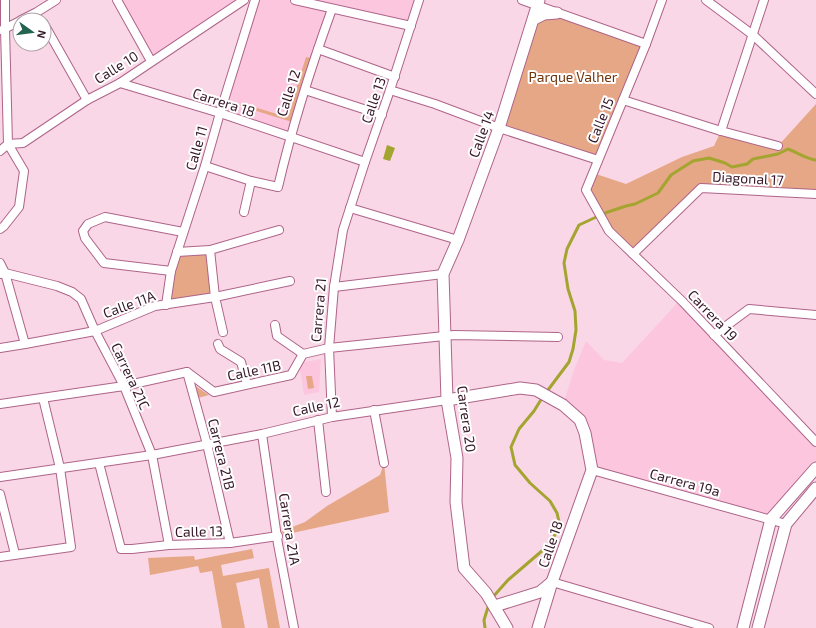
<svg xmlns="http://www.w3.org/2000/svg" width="816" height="628" font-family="'Exo 2',sans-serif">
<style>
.built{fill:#fdc6df}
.green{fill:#e6a786}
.water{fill:#a4a431}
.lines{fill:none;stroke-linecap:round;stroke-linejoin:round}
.stream{stroke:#a4a431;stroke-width:3}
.street-casing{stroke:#ae6489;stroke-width:10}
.secondary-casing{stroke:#ae6489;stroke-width:13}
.street{stroke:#fff;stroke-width:8}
.secondary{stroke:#fff;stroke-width:11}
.labels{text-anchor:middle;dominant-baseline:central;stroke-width:4;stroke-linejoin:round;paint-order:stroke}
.street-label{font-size:14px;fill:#361828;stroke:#fff}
.park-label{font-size:14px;fill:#6f340b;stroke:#fff}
</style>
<rect width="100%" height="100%" fill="#f9d7e6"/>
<!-- built -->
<g class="built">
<path d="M117,0H244L151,61Z"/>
<path d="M255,0H419L411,26L332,9L290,138L220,113Z"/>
<path d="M680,300L816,442V468L771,519L592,470L585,433L563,405L574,370L586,341L604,360L622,363Z"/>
<path d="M321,359L319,392L304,395L299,363Z"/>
</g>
<!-- green -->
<g class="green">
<path d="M538,5L646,44L598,160L499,128Z"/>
<path d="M306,57L311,58L292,122L240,106L241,103L287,117Z"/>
<path d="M816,104V194L701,188L633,254L609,231L586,190L593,173L626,184L682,157L714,146L721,131L778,146Z"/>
<path d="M210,250L215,297L166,305L177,252Z"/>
<path d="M306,376H312L314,388L308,389Z"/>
<path d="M194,385L209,395L198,398Z"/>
<path d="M384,463L389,512L283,535L282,531L305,522L327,506L380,475Z"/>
<path d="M252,549L254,558L221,565L223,576L269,568L280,628H268L259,578L236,583L245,628H222L212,571L200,573L198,566L150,575L148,558L194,556L195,560Z"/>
</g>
<!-- water -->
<path class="water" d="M387,145L395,148L390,161L383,159Z"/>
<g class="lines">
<!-- stream -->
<g class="stream">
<path d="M492,598L508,580L543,550L553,538L560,526L557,513L550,501L530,483L515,465L511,447L519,429L534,411L542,398L569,362L573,349L576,330L575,311L568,289L564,263L567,249L579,225L605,213L626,206L635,204L658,193L671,175L693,161L709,158L725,163L732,167L747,164L753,159L778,154L788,149C799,153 804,158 816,160"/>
<path d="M485,628L484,620L489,604"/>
</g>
<!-- street casing -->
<g class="street-casing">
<g id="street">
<path d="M117,0L151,61"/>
<path d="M295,0L411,26"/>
<path d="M522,0L646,44"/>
<path d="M662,0L646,44L586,190L609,231L683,302L816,442"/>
<path d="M706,0L753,35L816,94"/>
<path d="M21,20L37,12L56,0"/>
<path d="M44,24L87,100"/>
<path d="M2,30L20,21"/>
<path d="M318,49L395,77"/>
<path d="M120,83L220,113L365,162"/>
<path d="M305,90L382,115"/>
<path d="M390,90L435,104L499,128L598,160"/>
<path d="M623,100L721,131L778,146"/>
<path d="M721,131L764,0"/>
<path d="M0,151L8,144L23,143L87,100L120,83L244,0"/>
<path d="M205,166L251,181L278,187C292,127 311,67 332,9"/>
<path d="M350,208L458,240"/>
<path d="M244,212L251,181"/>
<path d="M0,229L4,226L19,207L24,171L8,144L5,28V0"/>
<path d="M210,250L215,297L223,332"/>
<path d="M177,252L210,250L279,230"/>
<path d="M633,254L701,188L816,194"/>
<path d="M0,263L5,273L25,344"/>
<path d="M171,271L104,263L85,238L83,231L88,224L105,217L183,232"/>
<path d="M0,274L5,273L57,286L72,292L81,299L95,331L124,386L152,455L169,545"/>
<path d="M334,287L443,274"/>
<path d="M166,305L171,271L205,166L220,113L255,0"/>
<path d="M275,325L277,336L303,354"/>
<path d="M714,335L749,309L816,315"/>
<path d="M218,344L220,349L241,362L247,384"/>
<path d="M0,348L25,344L95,331L155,306L215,297L290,281"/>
<path d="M187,372L207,444L230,543"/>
<path d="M0,404L124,386L187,372L214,392L291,375L303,354L329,348L454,335L558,337"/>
<path d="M374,410L384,463"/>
<path d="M332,417L329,348L334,287L343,230L365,162L390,90L419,0"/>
<path d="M318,420L326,492"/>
<path d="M262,434L278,544L294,628"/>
<path d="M99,463L121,549H132L169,545L230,543L278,536"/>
<path d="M592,470L786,524"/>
<path d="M0,477L152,455L262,434L332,417L447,400"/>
<path d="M0,494L15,554"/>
<path d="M0,557L71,547L60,468L43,398"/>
<path d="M552,582L709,628"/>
</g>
</g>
<!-- secondary casing -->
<g class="secondary-casing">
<g id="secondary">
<path d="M534,19L544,14L557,13"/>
<path d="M447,400L520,388L536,390L563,405L580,420L585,433L592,470L552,582L538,628"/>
<path d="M495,606L540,592L552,582"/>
<path d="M507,628L486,593L464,568L456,502L457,458L447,400L443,274L458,240L499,128L539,0"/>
<path d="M743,628L771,519L816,468"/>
<path d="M758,628L786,524L816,488"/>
</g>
</g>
<!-- street -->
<use href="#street" class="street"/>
<!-- secondary -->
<use href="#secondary" class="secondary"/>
</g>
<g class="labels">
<!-- street labels -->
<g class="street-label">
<text transform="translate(116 67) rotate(-32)">Calle 10</text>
<text transform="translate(288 93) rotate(-72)">Calle 12</text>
<text transform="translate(373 100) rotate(-71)">Calle 13</text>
<text transform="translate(224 102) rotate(18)">Carrera 18</text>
<text transform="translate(600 120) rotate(-68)">Calle 15</text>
<text transform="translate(481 134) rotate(-70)">Calle 14</text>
<text transform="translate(196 148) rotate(-74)">Calle 11</text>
<text transform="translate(748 178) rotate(3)">Diagonal 17</text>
<text transform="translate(129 304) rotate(-20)">Calle 11A</text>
<text transform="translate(318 310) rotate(-85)">Carrera 21</text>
<text transform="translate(713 315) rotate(46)">Carrera 19</text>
<text transform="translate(254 370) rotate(-12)">Calle 11B</text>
<text transform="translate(131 376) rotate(65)">Carrera 21C</text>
<text transform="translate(316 406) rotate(-12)">Calle 12</text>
<text transform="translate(467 419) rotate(82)">Carrera 20</text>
<text transform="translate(222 454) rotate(76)">Carrera 21B</text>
<text transform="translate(685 482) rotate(15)">Carrera 19a</text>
<text transform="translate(290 529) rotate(81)">Carrera 21A</text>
<text transform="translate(199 531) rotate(-1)">Calle 13</text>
<text transform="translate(550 544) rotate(-71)">Calle 18</text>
</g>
<!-- park labels -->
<g class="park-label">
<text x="573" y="76">Parque Valher</text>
</g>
</g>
<!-- north arrow -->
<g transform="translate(32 32) rotate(104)"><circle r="19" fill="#ffffff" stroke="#afa3a9"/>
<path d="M0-3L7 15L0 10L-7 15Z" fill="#24634f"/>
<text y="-6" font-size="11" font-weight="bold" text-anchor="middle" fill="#361828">N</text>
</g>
</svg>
